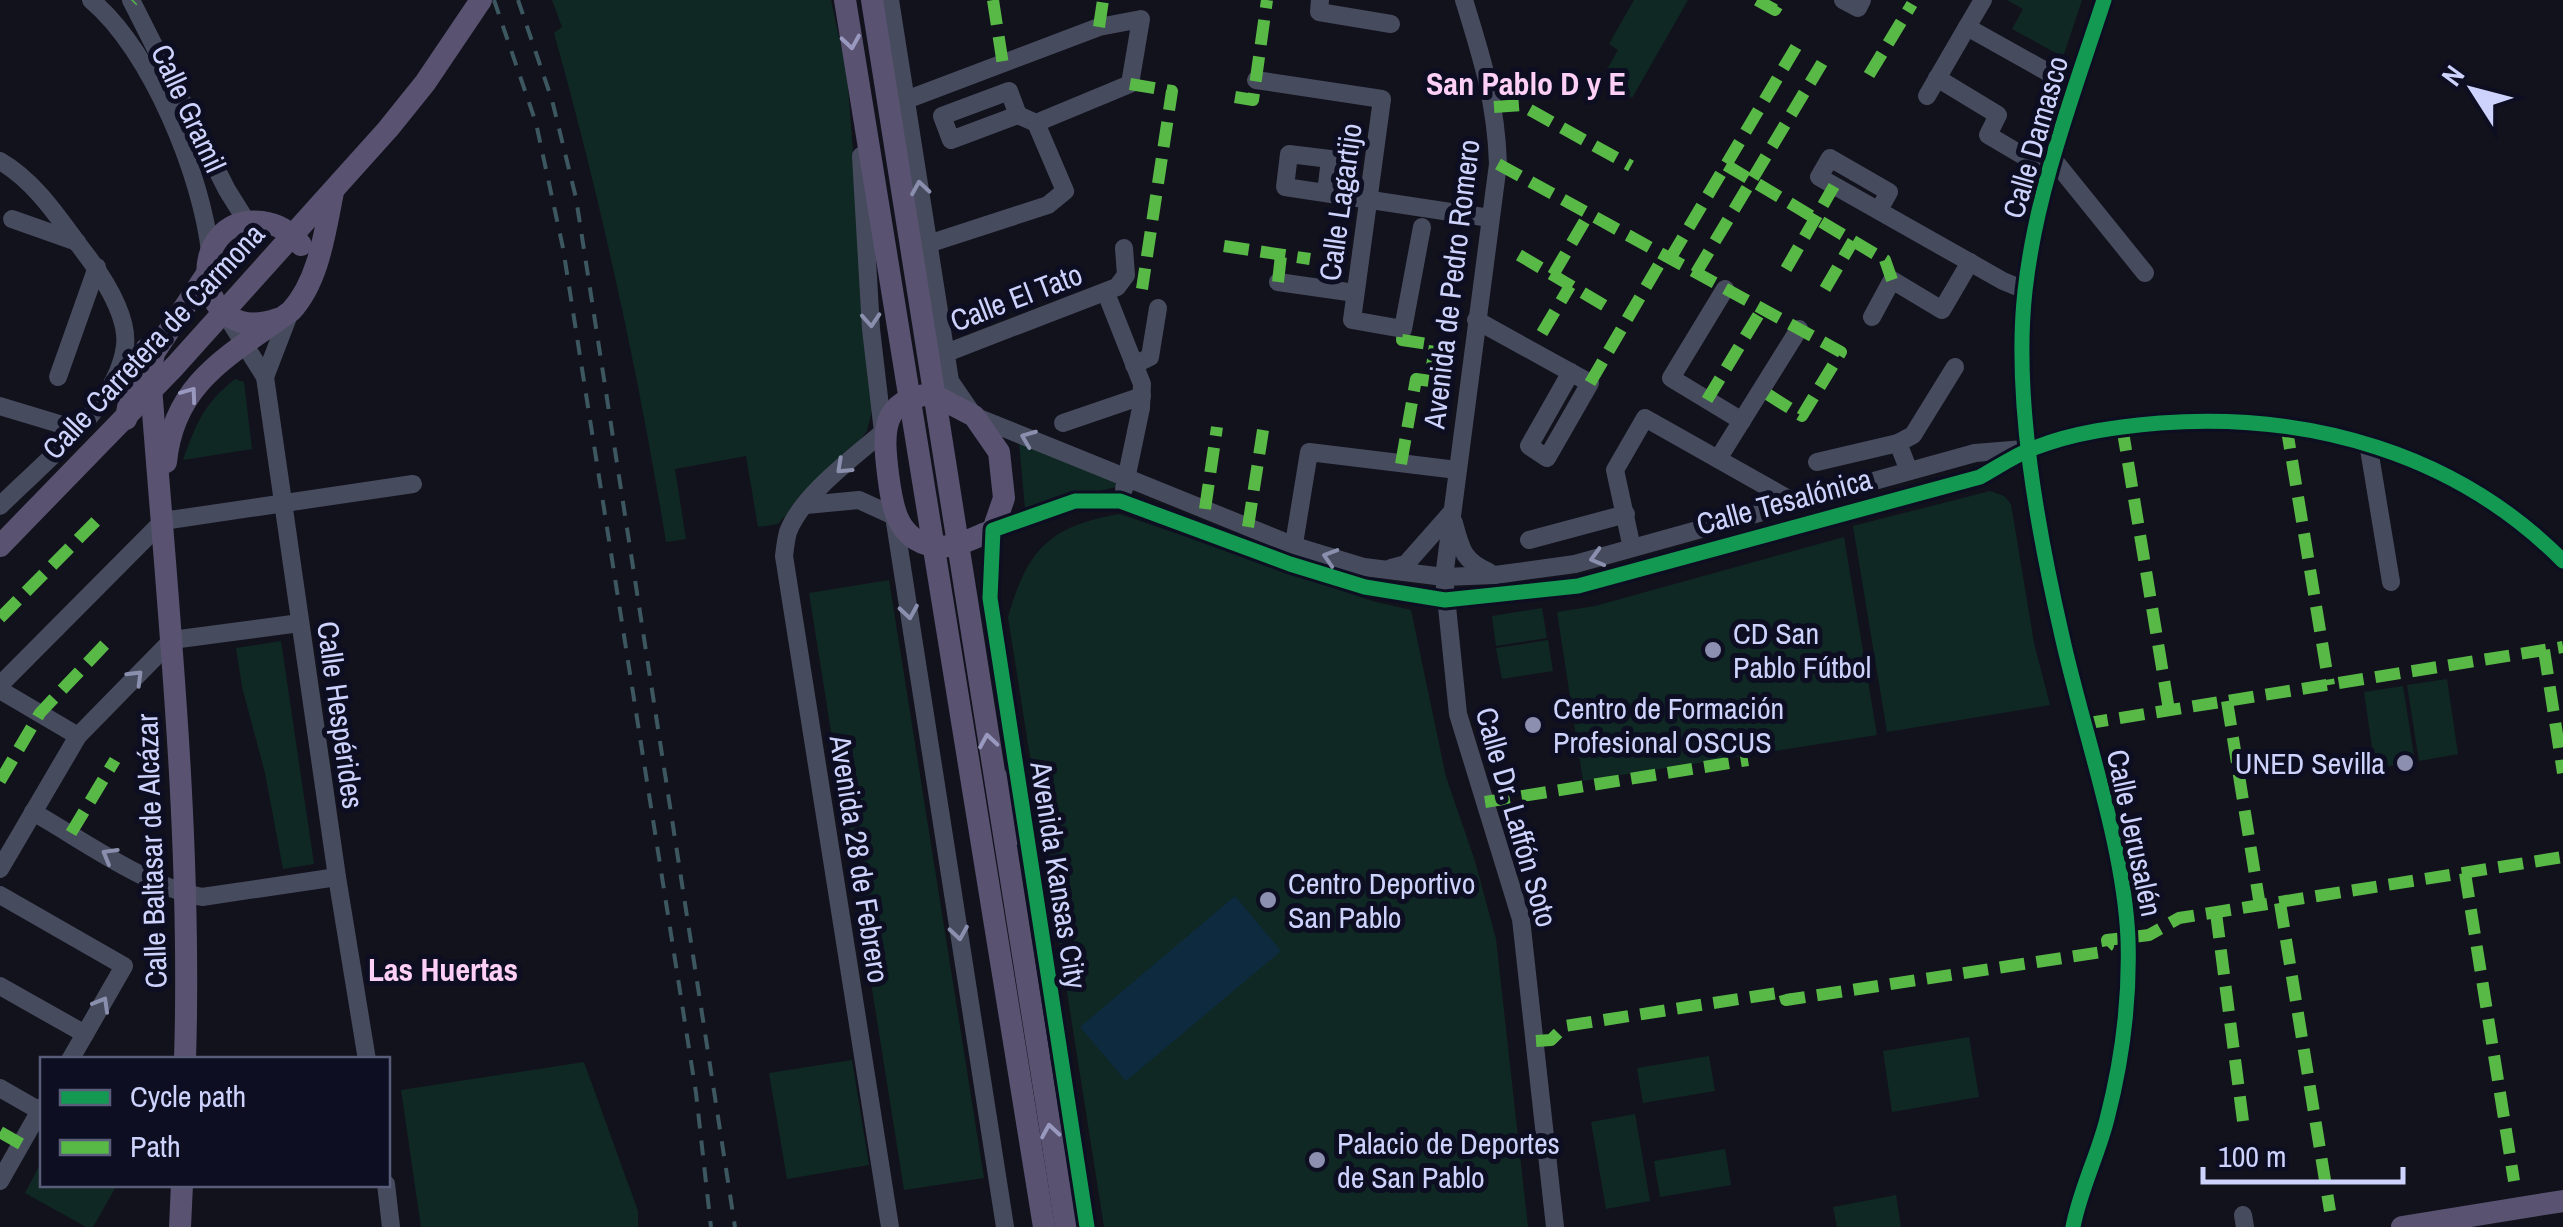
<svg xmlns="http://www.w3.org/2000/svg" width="2563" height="1227" font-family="'Archivo Narrow',sans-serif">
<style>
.green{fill:#102823}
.water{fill:#0d2a3f}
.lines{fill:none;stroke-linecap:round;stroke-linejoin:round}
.minor{stroke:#474b5e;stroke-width:18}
.major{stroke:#595371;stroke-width:22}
.rail{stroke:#3c575f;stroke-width:4;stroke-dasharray:15 12;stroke-linecap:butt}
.quiet{stroke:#58b947;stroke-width:12;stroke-dasharray:25 12;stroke-linecap:butt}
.cycleway-casing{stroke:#0d0e21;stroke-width:21}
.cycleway{stroke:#139951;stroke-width:15}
.oneway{stroke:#9999bf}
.oneway2{stroke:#8a8fae}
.poi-dot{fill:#8c8faf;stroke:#0d0e21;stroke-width:4}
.labels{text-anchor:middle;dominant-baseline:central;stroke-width:10;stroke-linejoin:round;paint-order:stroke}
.street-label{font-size:30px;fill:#ced3fe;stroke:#0d0e21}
.poi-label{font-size:30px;fill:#ced3fe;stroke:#0d0e21;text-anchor:start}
.neighbourhood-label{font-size:32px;font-weight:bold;fill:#fed0f8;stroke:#0d0e21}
</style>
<rect width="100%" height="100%" fill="#12121d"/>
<!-- green -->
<g class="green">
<path d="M552,0H831L847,74L873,406L867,431L855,447L787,519L784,517L778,524L758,527L746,456L675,469L686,539L666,542C638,370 601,201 554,33L562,27Z"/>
<path d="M1634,0H1688L1632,98L1601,80L1618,50L1609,44Z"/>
<path d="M2007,0H2082L2063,57L2012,29L2023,9Z"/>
<path d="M235,379L244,382L252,449L183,460C197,422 203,405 235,379Z"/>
<path d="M1019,442L1109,477L1120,486L1025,509Z"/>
<path d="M1990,491L2004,496L2011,504L2034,643L2050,705L1887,732L1853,526Z"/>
<path d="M1120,514L1372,601L1411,610L1446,777L1475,861L1496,939L1528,1227H1104L1008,617C1028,548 1050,526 1120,514Z"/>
<path d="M1844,537L1877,735L1583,781L1557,612L1595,606Z"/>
<path d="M889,580L984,1178L904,1190L809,593Z"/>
<path d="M1542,608L1547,638L1496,646L1492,616Z"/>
<path d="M1548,640L1553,671L1502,679L1496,648Z"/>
<path d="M281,641L314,864L283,869L265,773L242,687L236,648Z"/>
<path d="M2447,679L2458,754L2419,761L2407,685Z"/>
<path d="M2403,686L2415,762L2375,768L2364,692Z"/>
<path d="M1969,1037L1979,1097L1892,1112L1883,1051Z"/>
<path d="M1709,1056L1715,1091L1643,1103L1637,1068Z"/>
<path d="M852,1060L869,1165L787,1179L769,1073Z"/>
<path d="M584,1062L638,1211V1227H421L401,1090Z"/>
<path d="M1635,1114L1650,1201L1606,1209L1591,1122Z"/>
<path d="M1725,1149L1731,1185L1660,1197L1654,1161Z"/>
<path d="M42,1161V1184L117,1185L93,1227H86L25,1193Z"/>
<path d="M1896,1195L1901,1227H1837L1833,1207Z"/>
</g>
<!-- water -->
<path class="water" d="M1235,896L1281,951L1126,1081L1080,1027Z"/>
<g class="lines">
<!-- minor -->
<g class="minor">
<path d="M91,0C151,50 202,176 210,252"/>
<path d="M131,0L227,190L247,222"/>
<path d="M890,0L950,381L974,416L1295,546L1364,567L1444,577L1495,575L1575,564L1975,453L2024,449"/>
<path d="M1320,0L1319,12L1391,24"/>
<path d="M1464,0C1482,58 1496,102 1498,164L1444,577L1458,714L1521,919L1555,1227"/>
<path d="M1843,0L1858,8L1862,0"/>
<path d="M1983,0L1967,27L2076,88"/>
<path d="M1937,78L1998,115L1988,135L2049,171"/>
<path d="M1256,80L1382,99L1352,320L1403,329L1422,227"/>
<path d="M1009,91L1018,115L951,140L942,116Z"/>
<path d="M1927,96L1967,27"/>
<path d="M906,100L1099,27L1141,19L1130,84L1036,123L1018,115"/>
<path d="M861,156L871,329L883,432C854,457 802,495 788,532C786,539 785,548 784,556L890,1227"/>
<path d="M2053,159L2145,273"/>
<path d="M0,161C33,180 56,214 78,244C97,268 129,313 125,346C117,408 42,463 0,506"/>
<path d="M1326,193L1330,159L1289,154L1285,187L1490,218"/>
<path d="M1879,210L1889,192L1830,158L1819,177L2003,281L2025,290"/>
<path d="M12,219L77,242"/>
<path d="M928,244L1048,205L1065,191L1036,123"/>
<path d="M1278,282L1355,293"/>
<path d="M1725,289L1671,378L1742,421"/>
<path d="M1106,293L1142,384L1141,408L1124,489"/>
<path d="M224,312L265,377L337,877L367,1060"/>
<path d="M1872,317L1892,280L1942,310L1970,262"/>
<path d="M1476,320L1590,383L1547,458L1529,446L1571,372"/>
<path d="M946,353L1117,287L1126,275L1124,248"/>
<path d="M1134,365L1150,357L1158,308"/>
<path d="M58,377L97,267"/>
<path d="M265,377L290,312"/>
<path d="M0,406L76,429"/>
<path d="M1063,423L1142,396"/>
<path d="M1898,443L1913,435L1955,367"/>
<path d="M2368,443L2391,582"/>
<path d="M1718,459L1799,329"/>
<path d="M1817,462L1898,443L1909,471"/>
<path d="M806,505L859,500L894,516L1005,1227"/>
<path d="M1454,523C1461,549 1463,561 1489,572"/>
<path d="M1529,540L1626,514"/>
<path d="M1632,548L1615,470L1645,418L1794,502"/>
<path d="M1292,556L1309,452L1457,470"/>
<path d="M1391,568L1406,564L1451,513"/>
<path d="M0,685L163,521L413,484"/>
<path d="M0,690L78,736"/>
<path d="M33,812C84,841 145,886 202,897L337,877"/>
<path d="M0,869L78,736L172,640L300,623"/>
<path d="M0,895L124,966L85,1034L0,986"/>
<path d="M70,1060L85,1034"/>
<path d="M0,1088L40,1111"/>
<path d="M0,1181L42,1107"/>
<path d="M386,1184L391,1227"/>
<path d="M2243,1215L2245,1227"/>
<path d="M1087,1227L990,598L993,530L1075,501H1120L1290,564L1365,587L1445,600L1578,586L1980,477C1998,467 2015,455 2034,448C2075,432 2116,427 2160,423C2309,412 2456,453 2563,561"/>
<path d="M2073,1227C2080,1190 2098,1155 2107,1119C2122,1061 2130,999 2128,939C2124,844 2083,731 2062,636C2038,532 2013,398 2025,291C2036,191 2073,95 2104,0"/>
</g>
<!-- major -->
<g class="major">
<path d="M845,0L1044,1227"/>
<path d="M872,0L1066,1227"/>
<path d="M277,319C192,349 182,214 262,222C279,224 291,232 301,245"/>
<path d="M932,394L974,416L999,452L1004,498L993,530C975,537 954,550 933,546C896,539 892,505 888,474C883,433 880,399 932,394Z"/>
<path d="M126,419L133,379L146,349"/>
<path d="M166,462C174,381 231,355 291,311C319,281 325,231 333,192"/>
<path d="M0,546L175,366L388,129L425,83L481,0"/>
<path d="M1012,835L1016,774"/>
<path d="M185,1060C192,830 167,601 150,373L154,353L206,275"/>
<path d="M180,1227L182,1184"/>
<path d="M2402,1227L2563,1201"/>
</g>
<!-- rail -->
<g class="rail">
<path d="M494,0L536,123L563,248L696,1093L711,1227"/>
<path d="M518,0L552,100L576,198L735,1227"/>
</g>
<!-- quiet -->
<g class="quiet">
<path d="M993,0L1003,65"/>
<path d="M1757,0L1775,10L1781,0"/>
<path d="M132,1L133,0"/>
<path d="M1099,27L1103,0"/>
<path d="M1869,75L1912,4"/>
<path d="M1130,84L1172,91L1142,289"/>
<path d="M1235,97L1253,100L1267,0"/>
<path d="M1494,107L1521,105L1631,166"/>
<path d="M1498,164L1841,352L1802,416L1761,390"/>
<path d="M1726,165L1885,260L1892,280"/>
<path d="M1224,246L1310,259"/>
<path d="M1519,255L1612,310"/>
<path d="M1670,259L1796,47"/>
<path d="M1786,269L1834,186"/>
<path d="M1696,273L1822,63"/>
<path d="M1553,275L1587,217"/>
<path d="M1278,282L1281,255"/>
<path d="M1825,289L1853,241"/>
<path d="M1542,333L1570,286"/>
<path d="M1590,383L1664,256"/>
<path d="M1707,400L1762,309"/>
<path d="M2286,424L2329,685"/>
<path d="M2122,426L2169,710"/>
<path d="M1401,464L1416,379L1430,381L1435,345L1402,340L1403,329"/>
<path d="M1205,509L1217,427"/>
<path d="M1248,527L1263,430"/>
<path d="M0,618L102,515"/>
<path d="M2544,650L2563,773"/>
<path d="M2227,701L2260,906"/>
<path d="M2083,724L2563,647"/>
<path d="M0,781L40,713L110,639"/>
<path d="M1485,802L1748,760"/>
<path d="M71,833L115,760"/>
<path d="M2465,873L2514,1181"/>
<path d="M2280,903L2330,1211"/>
<path d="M2216,913L2243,1121"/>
<path d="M1536,1041L1551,1040L1565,1026L1784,992L1786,1000L2102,952L2108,946L2107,940L2149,935L2179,918L2563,857"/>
<path d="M0,1132L21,1144"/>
</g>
<!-- cycleway casing -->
<g class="cycleway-casing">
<g id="cycleway">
<path d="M1087,1227L990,598L993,530L1075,501H1120L1290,564L1365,587L1445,600L1578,586L1980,477C1998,467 2015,455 2034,448C2075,432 2116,427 2160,423C2309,412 2456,453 2563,561"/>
<path d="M2073,1227C2080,1190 2098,1155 2107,1119C2122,1061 2130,999 2128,939C2124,844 2083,731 2062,636C2038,532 2013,398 2025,291C2036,191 2073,95 2104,0"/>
</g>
</g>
<!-- cycleway -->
<use href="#cycleway" class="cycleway"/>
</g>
<!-- one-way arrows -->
<defs><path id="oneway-chevron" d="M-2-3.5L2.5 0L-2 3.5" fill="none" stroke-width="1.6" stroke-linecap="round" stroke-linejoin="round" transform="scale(2.5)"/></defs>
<g class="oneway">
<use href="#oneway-chevron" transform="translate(851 42) rotate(81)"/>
<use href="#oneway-chevron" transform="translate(190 394) rotate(-54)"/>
<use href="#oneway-chevron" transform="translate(988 741) rotate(-99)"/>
<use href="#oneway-chevron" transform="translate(1050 1131) rotate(-99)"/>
</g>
<g class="oneway2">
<use href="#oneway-chevron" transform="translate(920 188) rotate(-99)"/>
<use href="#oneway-chevron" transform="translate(871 320) rotate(86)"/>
<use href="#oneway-chevron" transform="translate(1028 438) rotate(-158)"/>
<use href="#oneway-chevron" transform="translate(843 467) rotate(137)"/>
<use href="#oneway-chevron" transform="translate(1330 557) rotate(-163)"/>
<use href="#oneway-chevron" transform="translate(1597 558) rotate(164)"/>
<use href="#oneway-chevron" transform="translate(909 612) rotate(81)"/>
<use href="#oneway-chevron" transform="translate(136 677) rotate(-45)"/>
<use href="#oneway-chevron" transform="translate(109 855) rotate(-150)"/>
<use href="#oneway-chevron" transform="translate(959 933) rotate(81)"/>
<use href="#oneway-chevron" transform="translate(102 1004) rotate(-60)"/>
</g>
<!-- markers -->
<g class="poi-dot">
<circle cx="1713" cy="650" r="10"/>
<circle cx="1533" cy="725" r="10"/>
<circle cx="2405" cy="763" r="10"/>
<circle cx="1268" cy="900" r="10"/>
<circle cx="1317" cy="1160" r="10"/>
</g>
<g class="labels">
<!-- street labels -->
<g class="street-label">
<text transform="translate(189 108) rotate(65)">Calle Gramil</text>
<text transform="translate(2035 137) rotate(-74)">Calle Damasco</text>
<text transform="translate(1340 202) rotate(-82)">Calle Lagartijo</text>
<text transform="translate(1451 284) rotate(-83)">Avenida de Pedro Romero</text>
<text transform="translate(1016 297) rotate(-21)">Calle El Tato</text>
<text transform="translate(153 341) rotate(-47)">Calle Carretera de Carmona</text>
<text transform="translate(1784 501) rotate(-15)">Calle Tesalónica</text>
<text transform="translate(341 715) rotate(82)">Calle Hespérides</text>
<text transform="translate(1517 817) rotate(74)">Calle Dr. Laffón Soto</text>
<text transform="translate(2135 833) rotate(78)">Calle Jerusalén</text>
<text transform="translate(151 851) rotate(-92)">Calle Baltasar de Alcázar</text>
<text transform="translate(860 859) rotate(81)">Avenida 28 de Febrero</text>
<text transform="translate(1059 875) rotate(81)">Avenida Kansas City</text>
</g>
<!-- poi labels -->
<g class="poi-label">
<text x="1733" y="633">CD San<tspan x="1733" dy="34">Pablo Fútbol</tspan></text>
<text x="1553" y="708">Centro de Formación<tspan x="1553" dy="34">Profesional OSCUS</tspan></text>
<text x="2385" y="763" text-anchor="end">UNED Sevilla</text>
<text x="1288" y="883">Centro Deportivo<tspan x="1288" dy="34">San Pablo</tspan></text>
<text x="1337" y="1143">Palacio de Deportes<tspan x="1337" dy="34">de San Pablo</tspan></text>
</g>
<!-- neighbourhood labels -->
<g class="neighbourhood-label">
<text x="1526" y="83">San Pablo D y E</text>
<text x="443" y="969">Las Huertas</text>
</g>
</g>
<!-- legend -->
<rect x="40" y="1057" width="350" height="130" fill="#0d0e21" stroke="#5a5d79" stroke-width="2.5"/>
<rect x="60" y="1090" width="50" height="15" fill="#139951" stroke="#5a5d79" stroke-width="2.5"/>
<text x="130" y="1107" font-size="30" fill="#ced3fe">Cycle path</text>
<rect x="60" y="1140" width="50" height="15" fill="#58b947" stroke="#5a5d79" stroke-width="2.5"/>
<text x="130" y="1157" font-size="30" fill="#ced3fe">Path</text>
<!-- north arrow -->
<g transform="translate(2473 90) rotate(306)" stroke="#0d0e21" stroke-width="8" paint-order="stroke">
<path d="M0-8L18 38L0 25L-18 38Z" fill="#ced3fe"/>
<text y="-15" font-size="28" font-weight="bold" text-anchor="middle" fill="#ced3fe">N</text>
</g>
<!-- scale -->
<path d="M2203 1167v15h200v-15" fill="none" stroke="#ced3fe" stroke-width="5"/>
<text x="2218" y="1167" font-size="30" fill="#ced3fe" stroke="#0d0e21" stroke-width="8" paint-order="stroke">100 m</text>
</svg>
